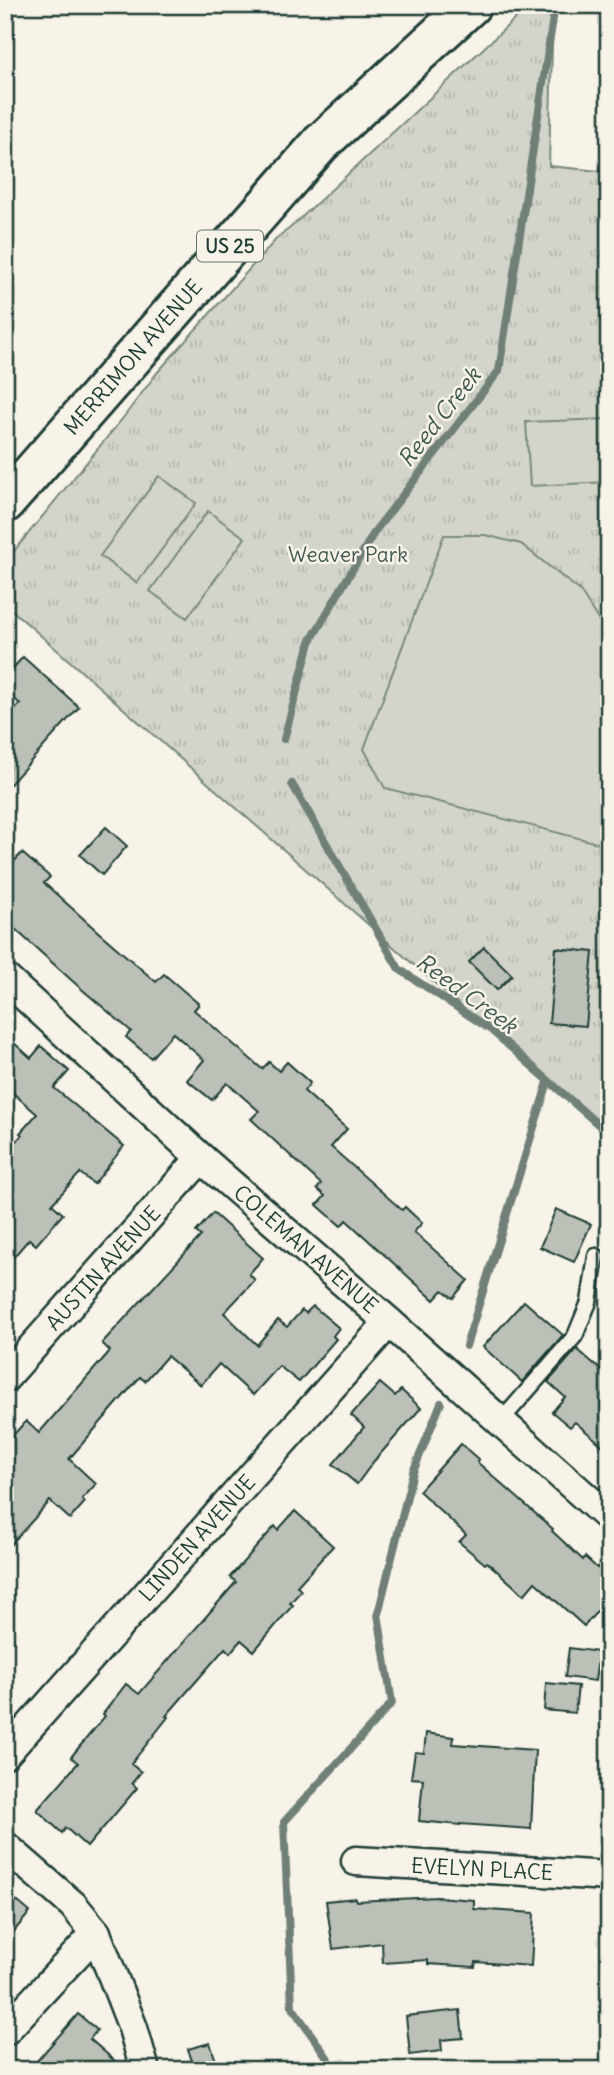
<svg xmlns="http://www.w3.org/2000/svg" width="614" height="2075" font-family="Delius,sans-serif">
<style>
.park{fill:url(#park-tufts);stroke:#79897f;stroke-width:2}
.pitch{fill:#d3d5ca;stroke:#79897f;stroke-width:2}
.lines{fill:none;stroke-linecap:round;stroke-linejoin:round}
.stream{stroke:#6f8077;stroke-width:8}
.building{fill:#bbc1b6;stroke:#1f3d34;stroke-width:2}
.lane-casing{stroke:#1f3d34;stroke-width:19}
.street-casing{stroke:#1f3d34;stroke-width:33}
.primary-casing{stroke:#1f3d34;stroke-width:44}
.lane{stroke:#f7f3e8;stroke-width:14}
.street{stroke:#f7f3e8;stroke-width:28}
.primary{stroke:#f7f3e8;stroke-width:38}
.labels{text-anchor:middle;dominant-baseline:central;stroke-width:5;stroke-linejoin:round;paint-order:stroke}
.shield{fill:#f7f3e8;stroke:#60746a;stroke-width:2}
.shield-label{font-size:19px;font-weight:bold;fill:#1f3d34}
.street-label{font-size:21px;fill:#1f3d34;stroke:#f7f3e8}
.park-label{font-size:21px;fill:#435b52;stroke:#f7f3e8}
.water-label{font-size:23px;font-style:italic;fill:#405950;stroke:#f7f3e8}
</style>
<defs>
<pattern id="park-tufts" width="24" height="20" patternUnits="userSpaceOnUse" patternTransform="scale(1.75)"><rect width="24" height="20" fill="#d3d5ca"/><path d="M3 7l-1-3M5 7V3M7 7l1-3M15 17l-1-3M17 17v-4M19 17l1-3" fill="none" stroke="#b5b8ae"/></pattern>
</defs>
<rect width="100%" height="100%" fill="#f7f3e8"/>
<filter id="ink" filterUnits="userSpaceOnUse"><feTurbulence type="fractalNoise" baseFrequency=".0143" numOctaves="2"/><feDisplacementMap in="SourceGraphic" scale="14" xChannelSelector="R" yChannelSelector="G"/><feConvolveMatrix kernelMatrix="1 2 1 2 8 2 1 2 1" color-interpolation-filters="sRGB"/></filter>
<g filter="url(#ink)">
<!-- park -->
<path class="park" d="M530,5H553L549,166L609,172V1137L5,604V562L123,418L157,373L279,236L289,229Z"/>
<!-- pitch -->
<g class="pitch">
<path d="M609,419V482L530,486L526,422Z"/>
<path d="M159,476L196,503L137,583L100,556Z"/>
<path d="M208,511L245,538L187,618L150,591Z"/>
<path d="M444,535H485L521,544L580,591L609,637V846L385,788L364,749Z"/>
</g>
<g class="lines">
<!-- stream -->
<g class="stream">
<path d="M284,739L310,642L375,531L499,371L555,5"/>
<path d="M292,784L399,969L491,1030L609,1134"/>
<path d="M466,1346L548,1082"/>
<path d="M336,2070L292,2007L284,1822L392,1703L378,1614L413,1472L441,1403"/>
</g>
</g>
<!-- building -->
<g class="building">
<path d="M23,657L79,707L5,790V721L20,704L5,690V677Z"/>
<path d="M106,827L127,846L102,875L80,855Z"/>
<path d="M22,853L50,877L44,883L96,930L156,982L164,974L199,1004L194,1010L262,1069L269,1062L279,1071L287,1062L310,1083L304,1091L347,1129L331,1147L402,1210L405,1207L422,1223L414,1232L468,1280L453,1298L443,1290L434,1300L346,1220L341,1226L317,1205L325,1196L317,1189L321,1184L251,1119L259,1111L227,1083L212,1100L187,1080L204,1060L173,1033L151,1058L126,1037L131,1031L78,986L5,920V871Z"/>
<path d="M484,947L512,975L497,990L469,962Z"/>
<path d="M556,948L593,952L586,1026L549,1023Z"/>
<path d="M5,1035L31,1058L41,1046L69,1071L54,1088L124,1146L94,1184L80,1173L52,1204L63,1214L36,1245L29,1239L5,1267V1154L22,1135L20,1133L37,1114L5,1086Z"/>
<path d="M556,1209L591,1224L574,1262L540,1247Z"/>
<path d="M213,1213L263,1258L249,1274L255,1280L224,1313L257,1345L278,1320L287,1327L302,1310L306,1313L313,1306L339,1328L333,1336L336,1339L299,1382L279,1366L253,1395L219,1364L201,1385L167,1356L145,1381L140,1377L69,1459L96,1484L82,1499L85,1502L70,1519L50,1501L5,1551V1444L26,1421L39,1433L110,1351L102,1343L201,1236L196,1232Z"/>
<path d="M524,1301L563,1335L522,1382L483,1347Z"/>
<path d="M577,1349L609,1377V1451L575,1422L570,1427L552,1412L565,1397L548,1382Z"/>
<path d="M380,1383L395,1396L401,1390L421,1408L374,1461L357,1484L333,1464L364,1427L351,1415Z"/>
<path d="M461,1444L479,1460L477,1462L553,1529L552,1531L583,1560L585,1557L597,1568L609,1555V1598L584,1626L535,1582L524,1595L487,1562L485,1564L459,1542L466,1535L461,1530L419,1491Z"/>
<path d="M295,1511L333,1546L297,1586L301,1591L290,1603L293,1605L254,1651L241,1640L230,1653L225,1648L166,1716L168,1717L131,1764L141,1772L132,1783L137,1788L87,1847L66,1828L62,1833L37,1810L78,1763L71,1757L105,1716L103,1714L126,1684L139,1694L236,1582L230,1577L275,1526L278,1530Z"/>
<path d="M569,1648L599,1652L595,1681L565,1677Z"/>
<path d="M546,1683L578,1686L575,1713L544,1710Z"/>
<path d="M426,1733L454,1737L453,1744L535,1750L531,1829L460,1824V1825L419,1821L423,1779L411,1778L415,1752L424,1753Z"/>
<path d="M5,1891L30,1912L5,1942Z"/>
<path d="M437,1897L474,1900V1909L534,1913L531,1966L476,1962L475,1967L428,1964V1960L383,1963L382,1943L333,1949L326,1901L355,1898L356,1901Z"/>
<path d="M460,2010L463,2038L441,2040L442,2051L410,2055L406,2016Z"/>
<path d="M78,2014L97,2030L90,2039L125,2070H29Z"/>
<path d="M210,2043L219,2070H195L188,2049Z"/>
</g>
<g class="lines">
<!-- lane casing -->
<g class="lane-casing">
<path id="lane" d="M501,1421L575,1336L589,1302L596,1256"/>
</g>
<!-- street casing -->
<g class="street-casing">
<g id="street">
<path d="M5,978L201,1158L389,1322L609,1518"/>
<path d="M5,1378L201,1158"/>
<path d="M5,1754L389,1322"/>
<path d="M5,1846L73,1905L96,1933L133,2028L145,2070"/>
<path d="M356,1861L609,1876"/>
<path d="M5,2031L96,1933"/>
</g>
</g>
<!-- primary casing -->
<g class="primary-casing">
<path id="primary" d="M5,503L321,143L471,5"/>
</g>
<!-- lane -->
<use href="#lane" class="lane"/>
<!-- street -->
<use href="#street" class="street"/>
<!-- primary -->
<use href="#primary" class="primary"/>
</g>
</g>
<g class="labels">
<!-- shield labels -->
<rect class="shield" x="197" y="230.5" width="66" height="31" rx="5"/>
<g class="shield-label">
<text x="230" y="246">US 25</text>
</g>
<!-- street labels -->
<g class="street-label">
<text transform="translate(133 357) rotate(-49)">MERRIMON AVENUE</text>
<text transform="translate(306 1249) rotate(41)">COLEMAN AVENUE</text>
<text transform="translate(103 1268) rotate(-48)">AUSTIN AVENUE</text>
<text transform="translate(197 1538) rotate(-48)">LINDEN AVENUE</text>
<text transform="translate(482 1869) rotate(3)">EVELYN PLACE</text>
</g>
<!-- park labels -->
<g class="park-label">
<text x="348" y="554">Weaver Park</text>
</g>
<!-- water labels -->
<g class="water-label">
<text transform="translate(439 417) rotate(-52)">Reed Creek</text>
<text transform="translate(467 993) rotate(36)">Reed Creek</text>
</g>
</g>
<!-- margin -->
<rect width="614" height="2075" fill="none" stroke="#f7f3e8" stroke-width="28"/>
<rect x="14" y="14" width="586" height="2047" fill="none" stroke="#1f3d34" stroke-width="2.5" filter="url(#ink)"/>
</svg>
